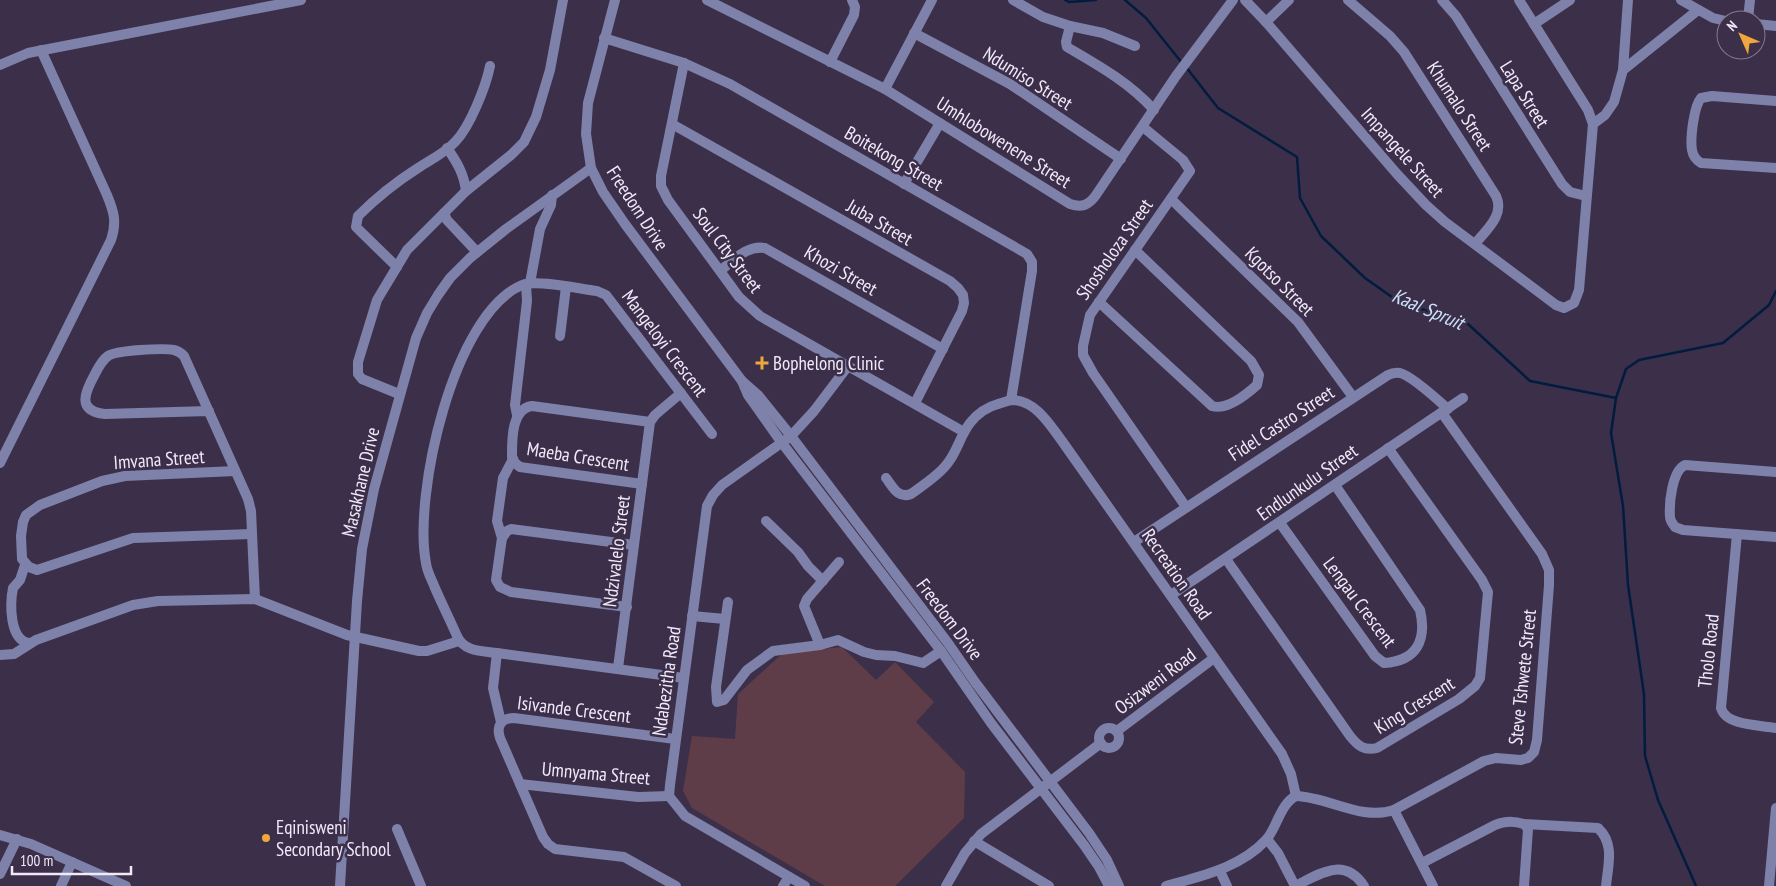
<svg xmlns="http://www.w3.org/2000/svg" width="1776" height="886" font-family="'PT Sans Narrow',sans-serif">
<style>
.green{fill:#5e3d49}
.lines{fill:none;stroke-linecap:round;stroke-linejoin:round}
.stream{stroke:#021c3f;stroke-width:2.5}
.minor{stroke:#7e81a9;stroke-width:10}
.poi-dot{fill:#f0a63e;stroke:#3c2f49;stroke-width:2}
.labels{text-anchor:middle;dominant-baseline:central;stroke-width:5;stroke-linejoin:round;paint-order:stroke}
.street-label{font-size:19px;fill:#f1e9fa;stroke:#3c2f49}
.poi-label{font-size:19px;fill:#f1e9fa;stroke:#3c2f49;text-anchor:start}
.water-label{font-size:20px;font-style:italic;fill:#cce0fa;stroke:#3c2f49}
</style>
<rect width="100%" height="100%" fill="#3c2f49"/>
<!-- green -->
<path class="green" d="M842,647L876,680L895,662L934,702L916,722L965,772L964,818L895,886H825L692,808L683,791L692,736L735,739L738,694L783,653Z"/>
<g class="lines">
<!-- stream -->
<g class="stream">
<path d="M1065,0L1069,2L1096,0"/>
<path d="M1125,0L1146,18L1182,63"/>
<path d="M1186,67L1218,108L1297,157L1300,198L1321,236L1365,278L1399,302L1468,324L1530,381L1616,398L1626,369L1639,360L1723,343L1769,305L1776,291"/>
<path d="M1616,398L1611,433L1623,506L1628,585L1644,694L1645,756L1658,800L1696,886"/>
</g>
<!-- minor -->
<g class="minor">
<path d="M615,0L588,103L586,134L591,168L603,192L625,224L742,381L748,395L782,443L941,651L991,723L1084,845L1099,867L1109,886"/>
<path d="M707,0L885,89L1070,204C1082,208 1089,205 1096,195L1176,76L1233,0"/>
<path d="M1013,0L1043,17L1070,26L1103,33L1135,46"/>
<path d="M1245,0L1266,22L1397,174L1426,205L1445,222L1544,296L1556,305L1564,308L1574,303L1579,290L1593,124L1605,115L1614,102L1623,70L1698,10"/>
<path d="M1348,0L1390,36L1404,52L1496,196C1505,215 1486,230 1475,244"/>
<path d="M1442,0L1456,16L1562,184L1570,192L1586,196"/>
<path d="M1519,0L1588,110L1593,124"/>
<path d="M1681,0L1713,18L1726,21"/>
<path d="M1748,20L1750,0"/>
<path d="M1266,22L1289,0"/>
<path d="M1534,24L1570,0"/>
<path d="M1756,24L1776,26"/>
<path d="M1070,26L1066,42L1067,47C1098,65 1130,83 1154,110"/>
<path d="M914,33L1010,84L1121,159"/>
<path d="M604,38L684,63L730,84L1027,254L1032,262V271L1011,400"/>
<path d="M830,62L854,15L855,7L852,0"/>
<path d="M684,63L661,176V186L668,200L739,297L760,316L964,432"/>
<path d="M0,65L28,53L301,0"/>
<path d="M1623,70L1628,0"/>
<path d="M885,89L932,0"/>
<path d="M1776,101L1712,96L1701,98C1694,106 1690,138 1692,150C1693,156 1696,160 1701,163L1776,168"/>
<path d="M672,124L950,281L958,288L963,295L964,303L962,311L915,403"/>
<path d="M1143,127L1183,160L1190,171L1090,315L1083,346V355L1093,373L1186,507"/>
<path d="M447,148C457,162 464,174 466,191"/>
<path d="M904,184L940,123"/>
<path d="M1171,199L1298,322L1353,397"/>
<path d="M444,213L447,220L477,252"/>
<path d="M397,267L356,227L358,216C376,198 396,182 418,168C430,160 445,153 455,142C470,127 486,86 490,66"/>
<path d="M721,270C734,260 747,245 765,248L943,349"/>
<path d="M530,283L540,229L551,205L552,195"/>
<path d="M1099,302L1212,406C1227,411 1247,394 1257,385L1259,375L1251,361L1135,250"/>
<path d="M560,336L566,287"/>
<path d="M742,381L758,395L791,436L948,643L975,682L1089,833L1107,860L1119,886"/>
<path d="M399,394L362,379L358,374V362L377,300L407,250L466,191L511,155L524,142L536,117L550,70L563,0"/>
<path d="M209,411L105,414C76,411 85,392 95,374C98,368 102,360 108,356C116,350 164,348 174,350C179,351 181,353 184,356L248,499L251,511L255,599"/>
<path d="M517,415L515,405L527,301L526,284"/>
<path d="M0,463L111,240C117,222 114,212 107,195L41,50"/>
<path d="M235,471L125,476L102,481L40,505L26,515L23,522L21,536L22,559L29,567L37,570L133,538L252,534"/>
<path d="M1776,472L1685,465C1672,471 1669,503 1670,517C1670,521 1673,524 1675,527L1683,530L1776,537"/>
<path d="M886,478C893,487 898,499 911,494C923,485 938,476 947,464C957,452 960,436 970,423C977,414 987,407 998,404C1003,403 1008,400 1013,400C1036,401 1050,425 1062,441L1282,754L1291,774L1296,796"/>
<path d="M642,484L520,467L515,463L512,457C512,441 511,409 532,406L650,422"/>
<path d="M766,521L798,552L808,566L823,581"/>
<path d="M1280,523L1375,656L1384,663C1417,661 1427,640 1420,610L1335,485"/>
<path d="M1737,534L1721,708C1726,726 1760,725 1776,728"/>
<path d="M502,538L497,521L503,478L513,459"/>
<path d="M1134,542L1388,375C1392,373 1395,372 1400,373C1412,376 1438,400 1448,409"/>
<path d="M1226,559L1350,736C1358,746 1364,751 1377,748L1459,699L1475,686L1480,678L1488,592L1482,580L1388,448"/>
<path d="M25,565L20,580L13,588C10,603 9,640 29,643"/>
<path d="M1171,595L1463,398"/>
<path d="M728,602L716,687L717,702L724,700L747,670L773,651L820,645L838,640L864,652L876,655L895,656L923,663L941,651"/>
<path d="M627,607L511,592L500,587L496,580L502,538L507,531L511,529L634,545"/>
<path d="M692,616L725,619"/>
<path d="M820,645L804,606L807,599L839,562"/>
<path d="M497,653L493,688L501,722"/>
<path d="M0,655L14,654L36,640L133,605L158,601L255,599L347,635L419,651H427L459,641"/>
<path d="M618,668L650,422L655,415L681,393"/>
<path d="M684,678L497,653C482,651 464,652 457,636C450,620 442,604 435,588C432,580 427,572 426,563C413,496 453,314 522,285C536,279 580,289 597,291L606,295L712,434"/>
<circle cx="1109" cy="738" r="10"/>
<path d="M1117,731L1214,658"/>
<path d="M675,739L514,718C501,718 496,726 500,738L543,837L548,844L555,849L624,857L676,886"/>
<path d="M520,784L638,797L669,796"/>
<path d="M1296,796C1329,797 1361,821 1394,810L1484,761L1496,758L1521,760L1528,758L1534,752L1537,740L1549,585V570L1542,554L1442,413"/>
<path d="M1394,810L1433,886"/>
<path d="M1524,824L1598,828C1615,844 1608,865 1606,886"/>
<path d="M397,829L421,886"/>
<path d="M0,835L31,844L126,886"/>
<path d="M1267,839L1278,853L1295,886C1320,874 1344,856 1364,886"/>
<path d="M974,841L1049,886"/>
<path d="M1422,863L1495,825C1504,821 1515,821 1524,824L1528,829L1524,886"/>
<path d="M1220,871L1227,886"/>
<path d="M0,874L17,839"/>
<path d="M61,886L72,862"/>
<path d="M340,886L357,601L362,549L374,489L416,338L427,313L438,295L450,278L470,258L506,229L591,168"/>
<path d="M783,886L789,877"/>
<path d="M805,886L685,816L669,796L670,785L707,506L713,495L722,485L791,436L814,411L848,366"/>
<path d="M946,886L965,853L981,834L1101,743"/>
<path d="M1166,886C1201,876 1240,868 1266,840C1277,828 1280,804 1296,796"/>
<path d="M1769,886L1776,808"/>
</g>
</g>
<!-- markers -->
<g class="poi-dot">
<path d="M759.5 355.5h5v5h5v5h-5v5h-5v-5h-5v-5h5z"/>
<circle cx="266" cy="838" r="5"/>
</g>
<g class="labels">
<!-- street labels -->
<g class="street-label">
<text transform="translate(1028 78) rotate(32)">Ndumiso Street</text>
<text transform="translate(1525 94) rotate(58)">Lapa Street</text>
<text transform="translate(1460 106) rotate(57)">Khumalo Street</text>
<text transform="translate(1004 142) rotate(32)">Umhlobowenene Street</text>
<text transform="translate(1403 152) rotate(48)">Impangele Street</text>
<text transform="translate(894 158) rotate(30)">Boitekong Street</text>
<text transform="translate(638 208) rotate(57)">Freedom Drive</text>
<text transform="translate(880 222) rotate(30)">Juba Street</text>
<text transform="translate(1114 249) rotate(-55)">Shosholoza Street</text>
<text transform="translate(728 250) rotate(53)">Soul City Street</text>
<text transform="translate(841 270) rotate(30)">Khozi Street</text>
<text transform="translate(1280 281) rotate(45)">Kgotso Street</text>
<text transform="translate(665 343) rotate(53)">Mangeloyi Crescent</text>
<text transform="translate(1281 423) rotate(-33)">Fidel Castro Street</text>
<text transform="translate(578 456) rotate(9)">Maeba Crescent</text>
<text transform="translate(159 459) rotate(-4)">Imvana Street</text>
<text transform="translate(360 482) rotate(-77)">Masakhane Drive</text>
<text transform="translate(1307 482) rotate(-35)">Endlunkulu Street</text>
<text transform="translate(616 551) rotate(-83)">Ndzivalelo Street</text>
<text transform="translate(1177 574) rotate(55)">Recreation Road</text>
<text transform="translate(1360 602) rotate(53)">Lengau Crescent</text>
<text transform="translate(950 619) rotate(53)">Freedom Drive</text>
<text transform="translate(1708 651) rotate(-84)">Tholo Road</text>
<text transform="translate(1522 677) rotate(-84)">Steve Tshwete Street</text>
<text transform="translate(666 681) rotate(-82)">Ndabezitha Road</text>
<text transform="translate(1155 681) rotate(-37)">Osizweni Road</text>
<text transform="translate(1414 705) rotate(-32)">King Crescent</text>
<text transform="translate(574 709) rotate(7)">Isivande Crescent</text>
<text transform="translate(596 773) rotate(5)">Umnyama Street</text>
</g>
<!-- poi labels -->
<g class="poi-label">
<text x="773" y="363">Bophelong Clinic</text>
<text x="276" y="827">Eqinisweni<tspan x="276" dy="22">Secondary School</tspan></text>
</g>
<!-- water labels -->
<g class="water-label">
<text transform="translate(1428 309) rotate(23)">Kaal Spruit</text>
</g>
</g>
<!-- north arrow -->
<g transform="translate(1741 35) rotate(315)"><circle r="24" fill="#3c2f49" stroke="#847990"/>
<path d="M0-4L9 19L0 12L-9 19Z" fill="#f0a63e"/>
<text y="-8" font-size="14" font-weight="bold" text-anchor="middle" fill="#f1e9fa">N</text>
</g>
<!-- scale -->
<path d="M12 866v8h119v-8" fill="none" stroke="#f1e9fa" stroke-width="2.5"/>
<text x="20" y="866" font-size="15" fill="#f1e9fa" stroke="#3c2f49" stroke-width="4" paint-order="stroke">100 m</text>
</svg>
